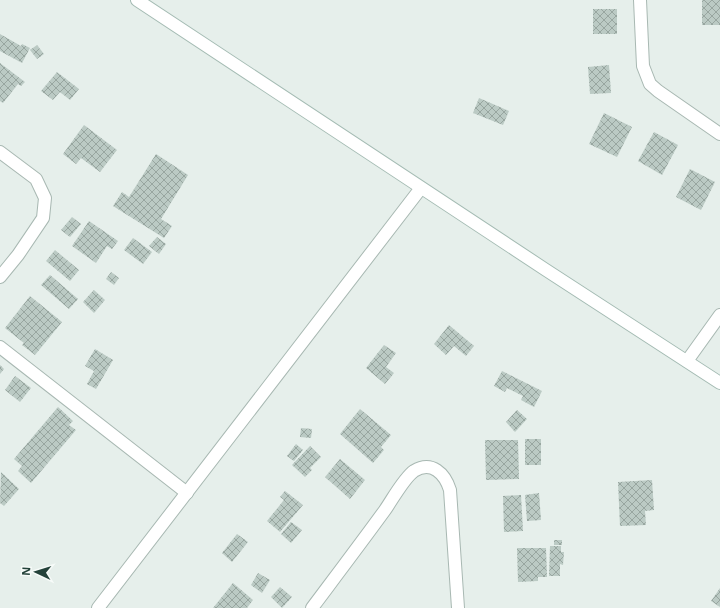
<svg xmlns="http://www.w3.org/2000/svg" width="720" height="608" font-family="'Open Sans',sans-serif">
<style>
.building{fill:url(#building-cross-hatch)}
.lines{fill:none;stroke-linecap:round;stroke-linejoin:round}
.street-casing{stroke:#a8b8b2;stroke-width:14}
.secondary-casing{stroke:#a4bbb3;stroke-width:14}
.street{stroke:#fff;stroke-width:12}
.secondary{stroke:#fff;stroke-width:12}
</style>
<defs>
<pattern id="building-cross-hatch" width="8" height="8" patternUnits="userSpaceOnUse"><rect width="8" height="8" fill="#bbcac4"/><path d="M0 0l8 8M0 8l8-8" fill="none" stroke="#98a6a0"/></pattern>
</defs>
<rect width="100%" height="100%" fill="#e6efeb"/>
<!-- building -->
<g class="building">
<rect x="702" y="0" width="18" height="25"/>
<rect x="593" y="9" width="24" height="25"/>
<path d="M0,34L21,46L22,44L30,48L22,63L0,51Z"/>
<path d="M37,45L44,54L37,59L30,50Z"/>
<path d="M0,63L25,82L21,86L18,84L3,103L0,101Z"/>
<path d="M609,65L611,93L590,94L588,67Z"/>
<path d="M57,72L79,89L70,100L60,92L53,100L41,91Z"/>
<path d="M479,98L509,111L503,125L473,113Z"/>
<path d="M604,113L632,127L617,157L589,144Z"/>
<path d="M84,125L117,150L100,172L81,158L76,164L63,154Z"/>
<path d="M654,132L678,145L662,175L638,161Z"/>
<path d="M156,154L188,175L161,219L172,226L164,238L113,206L122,192L129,197Z"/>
<path d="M690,169L715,182L701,210L676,197Z"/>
<path d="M72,217L81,224L70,237L61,230Z"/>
<path d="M89,221L118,241L112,249L107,246L96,263L72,246Z"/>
<path d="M157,237L166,244L159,254L149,246Z"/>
<path d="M133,238L152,252L143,264L124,250Z"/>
<path d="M55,250L79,270L70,281L46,261Z"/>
<path d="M111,272L119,278L114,285L106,279Z"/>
<path d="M50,275L78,299L69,309L41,285Z"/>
<path d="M94,290L105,300L94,313L83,302Z"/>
<path d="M30,296L62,322L35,355L22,345L24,343L5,328Z"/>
<path d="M449,325L474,346L466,356L454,346L446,355L434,344Z"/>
<path d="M384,345L396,353L386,367L394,373L385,384L366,368Z"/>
<path d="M95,349L113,360L96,389L87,384L94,371L85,366Z"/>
<path d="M0,365L4,369L0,374Z"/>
<path d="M502,371L542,391L534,407L521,400L523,396L507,388L505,392L494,386Z"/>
<path d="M15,376L31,388L20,402L5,390Z"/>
<path d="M58,407L73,421L69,425L76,430L31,483L18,471L22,466L14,459Z"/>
<path d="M360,409L391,435L381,447L384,450L373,463L340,434Z"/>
<path d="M517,410L527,419L515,432L506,422Z"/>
<path d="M301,428L312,429L311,438L300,437Z"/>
<rect x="525" y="439" width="16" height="26"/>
<path d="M485,440H518L519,479L486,480Z"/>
<path d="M296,444L303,450L294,461L287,456Z"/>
<path d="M310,446L321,457L310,468L312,470L305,477L292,465Z"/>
<path d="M340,459L365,480L350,499L325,477Z"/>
<path d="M1,472L19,489L4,506L0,503Z"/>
<path d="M652,480L654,510L645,511L646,525L620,526L618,482Z"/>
<path d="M285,491L303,505L280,532L267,521L284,500L280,497Z"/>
<path d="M539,493L541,520L527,521L525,495Z"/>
<path d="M521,495L523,531L504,532L503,496Z"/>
<path d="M291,522L302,530L291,543L281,534Z"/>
<path d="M237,534L248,542L232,562L222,553Z"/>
<rect x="554" y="540" width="8" height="5"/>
<path d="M550,546H561V552H564L563,565L560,564V576H549Z"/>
<path d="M517,548H546L547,577H538V581L518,582Z"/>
<path d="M258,573L270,580L262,593L251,585Z"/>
<path d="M233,583L253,600L247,608H213Z"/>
<path d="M280,587L292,597L282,608L271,597Z"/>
<path d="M720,588V607L711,601Z"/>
</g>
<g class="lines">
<!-- street casing -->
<g class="street-casing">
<g id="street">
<path d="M640,0L643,66L650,84L658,91L720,134"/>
<path d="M0,152L36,179L45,198L43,218L18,255L0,277"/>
<path d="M0,347L187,493"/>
<path d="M687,361L720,315"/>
<path d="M98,608L421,188"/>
<path d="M312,608C336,576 361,543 385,510C392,500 404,478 414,471C432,460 445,474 450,490L458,608"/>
</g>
</g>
<!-- secondary casing -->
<g class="secondary-casing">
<path id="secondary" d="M137,0L546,270L720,383"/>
</g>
<!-- street -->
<use href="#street" class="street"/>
<!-- secondary -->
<use href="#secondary" class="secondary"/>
</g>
<!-- north arrow -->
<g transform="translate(36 572) rotate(274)" stroke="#f7fbf9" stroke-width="3" paint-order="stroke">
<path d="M0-3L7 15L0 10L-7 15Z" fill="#24423a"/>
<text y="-6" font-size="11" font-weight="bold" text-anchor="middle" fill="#24423a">N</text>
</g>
</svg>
